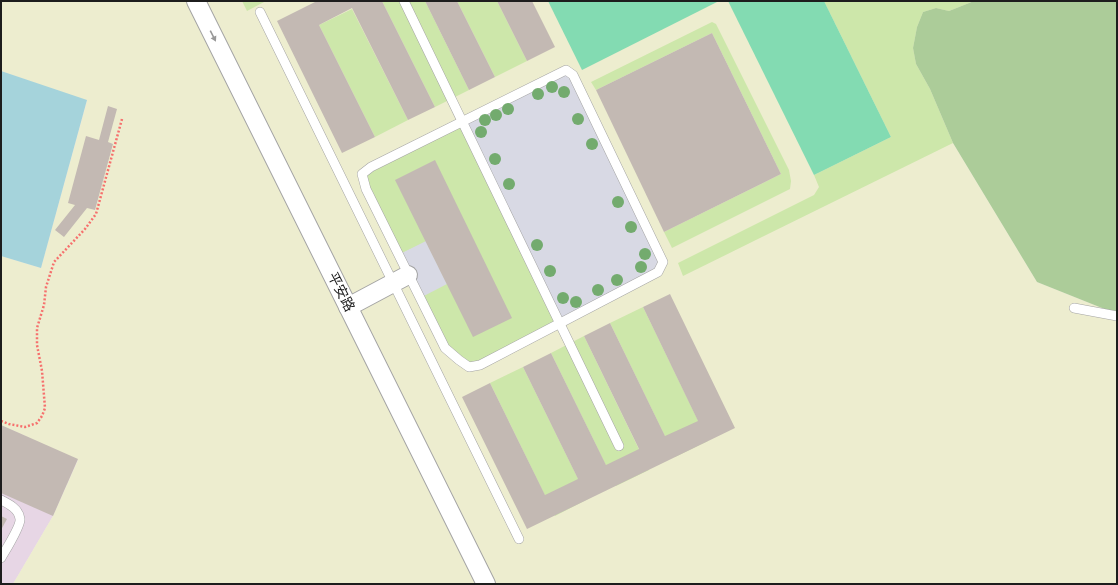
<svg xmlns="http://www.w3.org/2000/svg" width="1118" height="585" font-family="Karla,'Noto Sans SC',sans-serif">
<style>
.industrial{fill:#e7d6e5}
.farmland{fill:#ededcf}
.grass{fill:#cde7aa}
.forest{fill:#accc99}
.pitch{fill:#83dbb2}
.plaza{fill:#d8d9e4}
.water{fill:#a5d3db}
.building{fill:#c3b9b3}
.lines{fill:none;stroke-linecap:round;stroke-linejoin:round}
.lane-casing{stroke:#a4a4a4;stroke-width:10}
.street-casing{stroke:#a4a4a4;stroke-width:20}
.path{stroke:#f6706d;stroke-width:2.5;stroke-dasharray:2 2;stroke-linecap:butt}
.lane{stroke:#fff;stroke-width:9}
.street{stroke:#fff;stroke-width:18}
.tree{fill:#73ab6e}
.oneway{fill:#999}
.labels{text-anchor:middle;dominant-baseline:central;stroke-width:3;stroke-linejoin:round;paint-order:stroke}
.street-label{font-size:14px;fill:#1d1d1d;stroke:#fff}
</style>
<rect width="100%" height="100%" fill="#eeeae3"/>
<!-- industrial -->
<path class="industrial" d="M1,425L78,459L53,516L13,584H1Z"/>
<!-- farmland -->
<path class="farmland" d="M1,1H974L949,11L916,64L930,89L953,143L1037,282L1117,314V584H13L53,516L78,460L1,425V256L41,268L87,101L1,71Z"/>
<!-- grass -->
<g class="grass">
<path d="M242,1H266L247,11Z"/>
<path d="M382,1H425L469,90L435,107Z"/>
<path d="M457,1H497L527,61L495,77Z"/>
<path d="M824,1H974L949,11L936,8L923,12L917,27L913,48L916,64L930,89L953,143L683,276L678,263L814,195L819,187L814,175L891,137Z"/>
<path d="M352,9L408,120L375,137L319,25Z"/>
<path d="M712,22L716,24L789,170L791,181L790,189L672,248L664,232L781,174L712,33L596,90L591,82Z"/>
<path d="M462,121L560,323L469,367L445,348L420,298L426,242L398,255L362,174Z"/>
<path d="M643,307L708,441L675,457L610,323Z"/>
<path d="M584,336L649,470L616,486L551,353Z"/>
<path d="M523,367L588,499L555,516L490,383Z"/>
</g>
<!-- forest -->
<path class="forest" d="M974,1H1117V314L1037,282L953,143L930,89L916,64L913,48L917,27L923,12L936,8L949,11Z"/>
<!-- pitch -->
<g class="pitch">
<path d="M548,1H719L582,70Z"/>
<path d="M728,1H824L891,137L814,175Z"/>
</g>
<!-- plaza -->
<g class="plaza">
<path d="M566,70L658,251V272L560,323L462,121Z"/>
<path d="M426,241L447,284L420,298L398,255Z"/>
</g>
<!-- water -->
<path class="water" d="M1,71L87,100L41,268L1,256Z"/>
<!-- building -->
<g class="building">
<path d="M317,1H382L435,107L408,120L352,8L319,25L375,137L342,153L277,21Z"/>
<path d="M425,1H457L495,77L469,90Z"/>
<path d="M497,1H532L555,47L527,61Z"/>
<path d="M712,33L781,174L664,232L596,90Z"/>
<path d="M108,106L117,109L108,142L113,144L95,210L87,208L64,237L55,230L75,205L68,203L86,136L99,140Z"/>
<path d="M435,160L512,318L473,337L395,180Z"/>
<path d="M670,294L735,428L527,529L462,397L490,383L545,495L578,479L523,367L551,353L606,465L639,449L584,336L610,323L665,436L698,421L643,307Z"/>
<path d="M1,425L78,459L53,516L1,493Z"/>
<path d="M1,516L7,519L1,530Z"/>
</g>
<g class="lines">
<!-- lane casing -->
<g class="lane-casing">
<g id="lane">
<path d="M404,1L619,446"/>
<path d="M260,12L519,539"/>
<path d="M566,70L573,75L663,262L658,272L480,365L469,367L459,360L445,348L366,189L362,174L371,167Z"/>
<path d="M1074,308L1117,316"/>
<path d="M1,500C9,504 19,509 20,519C21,526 5,551 1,558"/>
</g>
</g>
<!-- street casing -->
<g class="street-casing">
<g id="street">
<path d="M196,1L486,584"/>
<path d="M348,307L408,275"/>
</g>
</g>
<!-- path -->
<path class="path" d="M1,421L9,424L25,427L37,423L42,416L45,408L42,371L37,345V328L44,305L46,287L54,262L85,229L96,214L122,119"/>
<!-- lane -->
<use href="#lane" class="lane"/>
<!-- street -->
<use href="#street" class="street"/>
</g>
<!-- trees -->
<g class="tree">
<circle cx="552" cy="87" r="6"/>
<circle cx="564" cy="92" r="6"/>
<circle cx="538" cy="94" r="6"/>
<circle cx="508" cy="109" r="6"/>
<circle cx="496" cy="115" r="6"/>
<circle cx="578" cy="119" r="6"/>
<circle cx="485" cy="120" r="6"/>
<circle cx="481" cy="132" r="6"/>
<circle cx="592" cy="144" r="6"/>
<circle cx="495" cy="159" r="6"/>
<circle cx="509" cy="184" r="6"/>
<circle cx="618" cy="202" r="6"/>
<circle cx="631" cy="227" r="6"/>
<circle cx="537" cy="245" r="6"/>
<circle cx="645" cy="254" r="6"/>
<circle cx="641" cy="267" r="6"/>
<circle cx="550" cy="271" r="6"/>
<circle cx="617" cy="280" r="6"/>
<circle cx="598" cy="290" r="6"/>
<circle cx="563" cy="298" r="6"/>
<circle cx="576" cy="302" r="6"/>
</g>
<!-- one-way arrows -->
<defs><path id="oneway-solid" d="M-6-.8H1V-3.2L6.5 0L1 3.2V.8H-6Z"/></defs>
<use class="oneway" href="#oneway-solid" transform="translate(213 36) rotate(63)"/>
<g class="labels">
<!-- street labels -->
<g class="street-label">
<text transform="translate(341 292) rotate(63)">平安路</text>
</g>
</g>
<!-- border -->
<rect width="1118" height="585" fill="none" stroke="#1d1d1d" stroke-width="4"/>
</svg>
